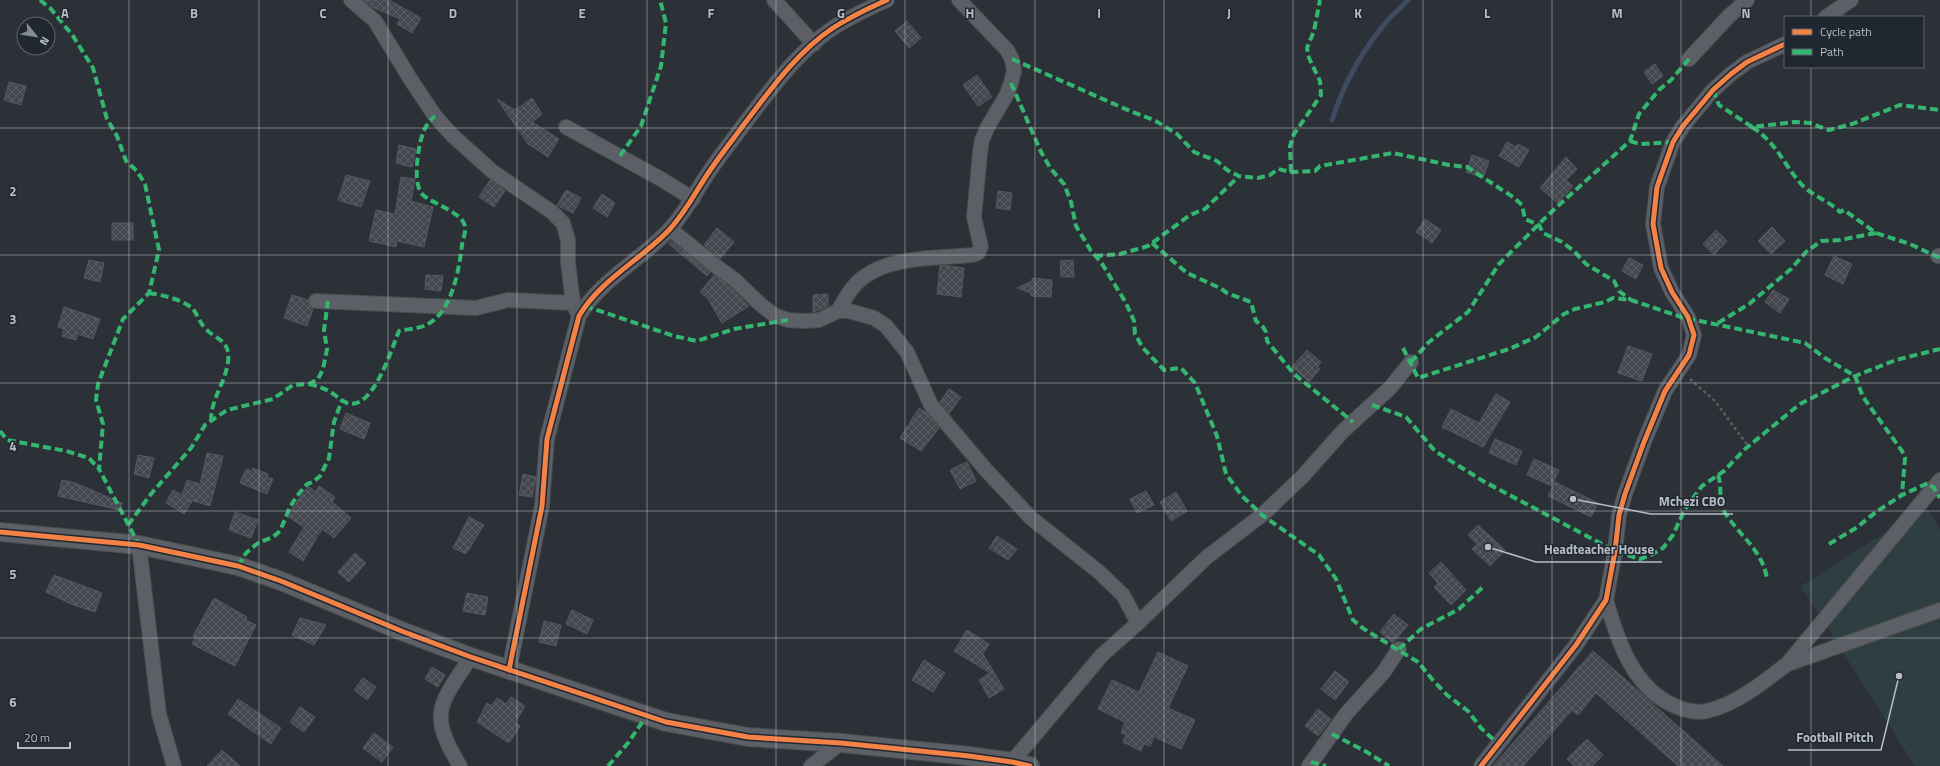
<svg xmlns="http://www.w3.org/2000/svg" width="1940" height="766" font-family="'Titillium Web',sans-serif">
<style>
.pitch{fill:#2f3f41}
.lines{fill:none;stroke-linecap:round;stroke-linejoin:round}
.stream{stroke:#3e4a5e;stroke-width:5}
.building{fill:url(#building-cross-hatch);stroke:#54585f}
.minor-casing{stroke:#4a4d52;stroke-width:16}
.tertiary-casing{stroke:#4a4d52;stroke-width:20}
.path{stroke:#5c5f64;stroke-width:2.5;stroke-dasharray:3 3;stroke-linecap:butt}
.minor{stroke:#5c5f65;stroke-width:14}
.tertiary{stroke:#5c5f65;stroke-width:18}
.quiet{stroke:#33b770;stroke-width:4;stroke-dasharray:8 4;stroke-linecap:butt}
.cycleway-casing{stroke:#202731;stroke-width:8}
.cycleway{stroke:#f48246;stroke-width:5}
.grid{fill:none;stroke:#b7bdc7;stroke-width:1;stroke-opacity:0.55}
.grid-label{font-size:13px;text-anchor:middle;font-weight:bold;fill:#b7bdc7;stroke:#202731;stroke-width:3;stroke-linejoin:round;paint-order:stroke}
.leader{fill:none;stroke:#b7bdc7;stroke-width:1.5}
.callout-dot{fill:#b7bdc7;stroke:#202731;stroke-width:1.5}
.callout-label{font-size:13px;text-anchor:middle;font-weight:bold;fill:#b7bdc7;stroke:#202731;stroke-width:3;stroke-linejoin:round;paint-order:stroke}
</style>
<defs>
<pattern id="building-cross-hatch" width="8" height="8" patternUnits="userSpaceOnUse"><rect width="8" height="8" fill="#44484e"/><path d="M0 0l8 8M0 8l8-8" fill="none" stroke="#5d6066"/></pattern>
</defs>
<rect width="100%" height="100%" fill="#2c3137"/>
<!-- pitch -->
<path class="pitch" d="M1926,507L1940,530V766H1915L1801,586Z"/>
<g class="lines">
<!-- stream -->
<path class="stream" d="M1332,120C1344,83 1363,49 1388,20C1394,13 1402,7 1408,0"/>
</g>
<!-- building -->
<g class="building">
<path d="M364,0H389L421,18L412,33L397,24L400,19L372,7Z"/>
<path d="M907,21L921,38L909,48L895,31Z"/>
<path d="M1655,64L1663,76L1652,84L1644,72Z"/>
<path d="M977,75L992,97L978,106L963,85Z"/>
<path d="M9,82L26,86L21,105L4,100Z"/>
<path d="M532,98L542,114L532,122L559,139L548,157L528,144L497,99L515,110Z"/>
<path d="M1507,142L1516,147L1518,144L1529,150L1519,167L1499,156Z"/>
<path d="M399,145L416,149L412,167L396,163Z"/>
<path d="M1472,155L1489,161L1483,178L1466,172Z"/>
<path d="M1566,157L1577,169L1566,180L1573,186L1558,203L1540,188Z"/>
<path d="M346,175L370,181L361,207L338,200Z"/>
<path d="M401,177L415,179L411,201L433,207L424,247L397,241L396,247L369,241L376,210L395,214Z"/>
<path d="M490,180L505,191L494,207L479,197Z"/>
<path d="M566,190L581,198L573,213L557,205Z"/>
<path d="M998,191L1012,193L1010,210L996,208Z"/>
<path d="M602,194L615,203L607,217L593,208Z"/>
<path d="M1425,219L1441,230L1432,243L1416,232Z"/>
<rect x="112" y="223" width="21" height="17"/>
<path d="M1772,227L1785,241L1771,254L1758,241Z"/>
<path d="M717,228L734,242L720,259L704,245Z"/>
<path d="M1716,230L1727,241L1714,255L1703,244Z"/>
<path d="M671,241L710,272L707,276L669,244Z"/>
<path d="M1834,256L1852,264L1843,284L1825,275Z"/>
<path d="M1629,258L1643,265L1636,279L1622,271Z"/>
<path d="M89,260L104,263L100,282L84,278Z"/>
<path d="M1073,260L1074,277H1061L1060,261Z"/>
<path d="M942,265L964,268L961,297L937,294L940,266Z"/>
<path d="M426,275L443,276L441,291L425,289Z"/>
<path d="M714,275L730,287L749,306L722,323L708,299L700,292Z"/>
<path d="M1032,278L1052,280L1051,297L1031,296V293L1017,288L1032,281Z"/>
<path d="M1773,290L1789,299L1780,313L1765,302Z"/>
<path d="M828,294V306L813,312V295Z"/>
<path d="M292,295L308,300L309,305L313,309L307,326L284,318Z"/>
<path d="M64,307L100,319L93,339L78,334L76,340L62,336L64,329L58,327Z"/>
<path d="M1628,346L1652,354L1642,381L1618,373Z"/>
<path d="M1307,350L1321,362L1318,367L1320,369L1309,382L1292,367Z"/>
<path d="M949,389L961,397L949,414L940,402Z"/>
<path d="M1496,394L1510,402L1483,447L1442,427L1451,409L1479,423Z"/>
<path d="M919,408L927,413L939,428L921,451L900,438Z"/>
<path d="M346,413L370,423L364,439L340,429Z"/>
<path d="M1495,439L1522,451L1516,465L1489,453Z"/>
<path d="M207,453L223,456L210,506L190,500L192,501L184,514L166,503L173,490L182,495L187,480L200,484Z"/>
<path d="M138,455L154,458L149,478L134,474Z"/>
<path d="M1534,459L1559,470L1552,486L1527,475Z"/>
<path d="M967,462L976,481L960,489L950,470Z"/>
<path d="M253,468L268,474L267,477L273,479L267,494L240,483L246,469L252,471Z"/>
<path d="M523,474L536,477L532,497L519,495Z"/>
<path d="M62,480L75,483L122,503L120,510L58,496Z"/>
<path d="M1555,482L1598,503L1591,517L1548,496Z"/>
<path d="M308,486L316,492L319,486L335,497L332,502L351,518L334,538L322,529L303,561L289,552L304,527L287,516Z"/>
<path d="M1146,491L1154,505L1137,513L1130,499Z"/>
<path d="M1176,492L1187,511L1171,521L1160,502Z"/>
<path d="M235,512L258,520L251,538L229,530Z"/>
<path d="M469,517L484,525L466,554L453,548Z"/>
<path d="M1478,525L1505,550L1490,566L1472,549L1477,544L1468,535Z"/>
<path d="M997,536L1017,549L1008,560L989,548Z"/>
<path d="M355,553L366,563L349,582L338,572Z"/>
<path d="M1441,562L1466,590L1451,605L1434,587L1438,583L1429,573Z"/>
<path d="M54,575L102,593L95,612L71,604L46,592Z"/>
<path d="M467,593L488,597L485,615L463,611Z"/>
<path d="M214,598L247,617L246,620L256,625L235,666L192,644L195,638L193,636Z"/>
<path d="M572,610L593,620L587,634L566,624Z"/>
<path d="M1394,614L1408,625L1393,643L1380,632Z"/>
<path d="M300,618L326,625L314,645L292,635Z"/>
<path d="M544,621L561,625L556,646L539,642Z"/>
<path d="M967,630L989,644L983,654L1004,689L989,698L979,680L990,673L954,651Z"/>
<path d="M1593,651L1626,680L1723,766H1678L1596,693L1578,715L1572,710L1523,766H1493Z"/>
<path d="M1158,652L1188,666L1168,708L1195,720L1181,749L1154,737L1150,746L1144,744L1141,751L1123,742L1126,735L1121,733L1125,722L1098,709L1112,680L1139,692Z"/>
<path d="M924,660L945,673L933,692L912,680Z"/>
<path d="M432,667L445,675L438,687L425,679Z"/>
<path d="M1335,671L1349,682L1335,700L1321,689Z"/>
<path d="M363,678L376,687L367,700L354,690Z"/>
<path d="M511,697L525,706L515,723L520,726L509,743L477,722L487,703L491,706L497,698L506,704Z"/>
<path d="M238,699L281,728L271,744L228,714Z"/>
<path d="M300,707L315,717L304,732L290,722Z"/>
<path d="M1318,709L1331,719L1318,736L1305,726Z"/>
<path d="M374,733L393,747L382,762L363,748Z"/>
<path d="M1587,739L1603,755L1592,766H1574L1567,759Z"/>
<path d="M222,750L240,766H207Z"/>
</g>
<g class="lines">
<!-- minor casing -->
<g class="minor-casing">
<g id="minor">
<path d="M351,0L375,21L411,80L435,116L452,135L493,172L552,212L563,223L568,240V262L573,303L579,316"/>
<path d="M774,0L814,44"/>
<path d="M1826,17L1851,0"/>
<path d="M1689,59L1729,16L1747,0"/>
<path d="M566,127L661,179L693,199"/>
<path d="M670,229L717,267L735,280L760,304L774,315L788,320L804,321L819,320L838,311H849L874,318L886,326L907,352L931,405L986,470L1031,518L1099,572L1123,595L1138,623"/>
<path d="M1938,256H1940"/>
<path d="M316,301L476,308L508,300L573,303"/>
<path d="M838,311C845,299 852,285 864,277C891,256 940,258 972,255L978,253L981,247L974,217L980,153L982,140L987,128L1007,94L1011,83L1014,71L1012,59L1007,50L959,0"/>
<path d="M139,545L159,714L174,766"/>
<path d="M1606,600C1618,642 1633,689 1677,707C1685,710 1698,713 1707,711C1737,704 1764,682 1787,664L1940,480"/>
<path d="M1788,664L1940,610"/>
<path d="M509,670L542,506L547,439L579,316C601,279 641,260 670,229C687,210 697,189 711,169C722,153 734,138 745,123C771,89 798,51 833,28C850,17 869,8 887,0"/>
<path d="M1012,762L1102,655L1138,623L1207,557L1262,515L1302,477L1343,431L1390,388L1411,362"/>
<path d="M460,766C428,713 439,705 471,657"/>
<path d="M811,766L841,743"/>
<path d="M1309,766L1346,714L1383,673L1399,649"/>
<path d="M1481,766L1576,645L1606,600L1615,551L1619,515L1625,494L1644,442L1665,391L1689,355L1694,335L1688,317L1672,292L1661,268L1653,224L1657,187L1673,142L1683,126L1713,90L1731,74L1747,62L1785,44"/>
</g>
</g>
<!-- tertiary casing -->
<g class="tertiary-casing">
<path id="tertiary" d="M0,532L139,545L238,566L281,581L404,632L471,657L666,722L748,737L841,743L969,756L1012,762L1030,766"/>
</g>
<!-- path -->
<path class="path" d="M1690,379L1715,401L1748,446"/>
<!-- minor -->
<use href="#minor" class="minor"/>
<!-- tertiary -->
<use href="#tertiary" class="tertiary"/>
<!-- quiet -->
<g class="quiet">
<path d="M40,0L51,9L73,36L93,68L107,119L117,136L126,161L137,171L145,184L159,250L149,293L123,319L98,384L96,400L103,424L99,469L139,545"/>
<path d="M1012,59L1130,111L1154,120L1177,134L1194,152L1217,161L1227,170L1239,176L1258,178L1270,175L1278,169L1291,172L1315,171L1320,166L1393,153L1449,165L1467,167L1513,197L1522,205L1525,219L1539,225L1543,233L1562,242L1574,251L1586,264L1614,281L1619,291L1631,300"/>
<path d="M1011,83L1041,152L1051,169L1064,184L1071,202L1076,226L1091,251L1101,262L1126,303L1134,321L1135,334L1143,348L1164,370L1181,368L1195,383L1217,436L1226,474L1242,496L1262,515L1319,555L1336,579L1353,620L1364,629L1418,662L1432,679L1447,695L1468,711L1481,728L1499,745"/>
<path d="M1713,90L1719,105L1752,127L1795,122L1810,123L1829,130L1852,124L1900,105L1940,110"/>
<path d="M1752,127C1778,144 1783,164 1802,185C1813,196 1829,201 1840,212L1844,210L1876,233L1910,244L1940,258"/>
<path d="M1630,141L1640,144L1673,142"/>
<path d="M620,156L641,126L661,66L666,23L660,0"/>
<path d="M1291,172L1290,146L1294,134L1321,95L1320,81L1309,58L1307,48L1314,31L1320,0"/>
<path d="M1152,243L1187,273L1220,288L1227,293L1251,302L1256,321L1263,327L1266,332L1267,341L1294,374L1353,422"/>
<path d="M1095,256L1120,254L1148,246L1190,215L1205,209L1239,176"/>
<path d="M149,293C162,295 181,299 192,308C197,313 199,321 204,327C215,340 231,339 228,362C225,384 211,398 211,421"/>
<path d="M585,306L674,336L697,341L734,329L788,320"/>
<path d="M1718,323L1749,304L1791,269L1806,252L1821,241L1840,240L1876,233"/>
<path d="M1403,348L1418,378L1509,349L1536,337L1564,314L1575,309L1605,302L1613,298L1631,300L1681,317L1805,343L1825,358L1855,376L1863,397L1902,451L1905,458L1902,495"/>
<path d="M1411,362L1429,342L1468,312L1499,264L1548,215L1630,141L1639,114L1659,90L1671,80L1689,59"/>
<path d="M309,384C317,386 324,388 332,393C337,396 341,401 347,403C373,412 392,347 399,331C407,329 418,329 426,325C452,313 459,270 462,245C463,239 466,232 465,227C464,213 433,204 423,195C412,185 418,148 422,136C424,128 429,121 435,116"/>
<path d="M1372,405L1406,417L1435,451L1483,481L1615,551L1640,559L1651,555L1663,548L1673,535L1685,509L1702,486L1724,471L1745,449L1800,404L1855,376L1896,360L1940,349"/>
<path d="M0,431L7,440L66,451L89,458L99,469"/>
<path d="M1718,475C1723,488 1717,500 1725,513C1740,536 1763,551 1767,579"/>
<path d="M128,525L151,494L191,448L205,425L227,410L273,399L293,385L309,384L318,379L323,369L327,349L324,330L328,301"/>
<path d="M1829,544L1856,528L1876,512L1902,495L1928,483L1934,488L1940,498"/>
<path d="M238,566L246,553L258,543L273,537L280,531L290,507L297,496L307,484L313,482L320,476L329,458L334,422L342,400"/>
<path d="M1399,649L1421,629L1459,609L1483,587"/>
<path d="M1332,734L1365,751L1389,766"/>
<path d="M1311,762L1326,766"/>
<path d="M608,766L628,743L647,715"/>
</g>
<!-- cycleway casing -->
<g class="cycleway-casing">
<g id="cycleway">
<path d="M0,532L139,545L238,566L281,581L404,632L471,657L666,722L748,737L841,743L969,756L1012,762L1030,766"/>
<path d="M509,670L542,506L547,439L579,316C601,279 641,260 670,229C687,210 697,189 711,169C722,153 734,138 745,123C771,89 798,51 833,28C850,17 869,8 887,0"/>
<path d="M1481,766L1576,645L1606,600L1615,551L1619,515L1625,494L1644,442L1665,391L1689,355L1694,335L1688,317L1672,292L1661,268L1653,224L1657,187L1673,142L1683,126L1713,90L1731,74L1747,62L1785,44"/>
</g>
</g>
<!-- cycleway -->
<use href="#cycleway" class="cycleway"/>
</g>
<!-- grid -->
<path class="grid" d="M129,0V766M259,0V766M388,0V766M517,0V766M647,0V766M776,0V766M905,0V766M1035,0V766M1164,0V766M1293,0V766M1423,0V766M1552,0V766M1681,0V766M1811,0V17M1811,67V766M0,128H1940M0,255H1940M0,383H1940M0,511H1940M0,638H1940"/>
<g class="grid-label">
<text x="65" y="18">A</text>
<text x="194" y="18">B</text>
<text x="323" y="18">C</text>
<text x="453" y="18">D</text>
<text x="582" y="18">E</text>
<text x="711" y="18">F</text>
<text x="841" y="18">G</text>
<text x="970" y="18">H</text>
<text x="1099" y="18">I</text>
<text x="1229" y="18">J</text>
<text x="1358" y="18">K</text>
<text x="1487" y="18">L</text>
<text x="1617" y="18">M</text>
<text x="1746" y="18">N</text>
<text x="13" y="196">2</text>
<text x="13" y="324">3</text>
<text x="13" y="451">4</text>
<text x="13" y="579">5</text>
<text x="13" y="707">6</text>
</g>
<!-- callouts -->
<path class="leader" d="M1573 499L1651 514H1733M1488 547L1536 562H1662M1899 676L1881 750H1788"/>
<g class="callout-dot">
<circle cx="1573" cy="499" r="4"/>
<circle cx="1488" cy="547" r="4"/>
<circle cx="1899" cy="676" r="4"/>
</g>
<g class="callout-label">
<text x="1692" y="506">Mchezi CBO</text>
<text x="1599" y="554">Headteacher House</text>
<text x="1835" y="742">Football Pitch</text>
</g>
<!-- legend -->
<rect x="1784" y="16" width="140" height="52" fill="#202731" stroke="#5c636d"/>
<rect x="1792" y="29" width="20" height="6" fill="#f48246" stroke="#5c636d"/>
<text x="1820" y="36" font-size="12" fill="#b7bdc7">Cycle path</text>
<rect x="1792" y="49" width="20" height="6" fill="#33b770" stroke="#5c636d"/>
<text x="1820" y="56" font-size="12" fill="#b7bdc7">Path</text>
<!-- north arrow -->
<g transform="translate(36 36) rotate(120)"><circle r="19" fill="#202731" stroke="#5c636d"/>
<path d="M0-3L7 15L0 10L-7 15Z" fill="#868c95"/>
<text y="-6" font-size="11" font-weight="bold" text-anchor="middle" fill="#b7bdc7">N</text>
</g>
<!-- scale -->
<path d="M18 742v6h52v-6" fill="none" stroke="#b7bdc7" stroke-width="2"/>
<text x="24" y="742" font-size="12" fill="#b7bdc7" stroke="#202731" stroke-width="3" paint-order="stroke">20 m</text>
</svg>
